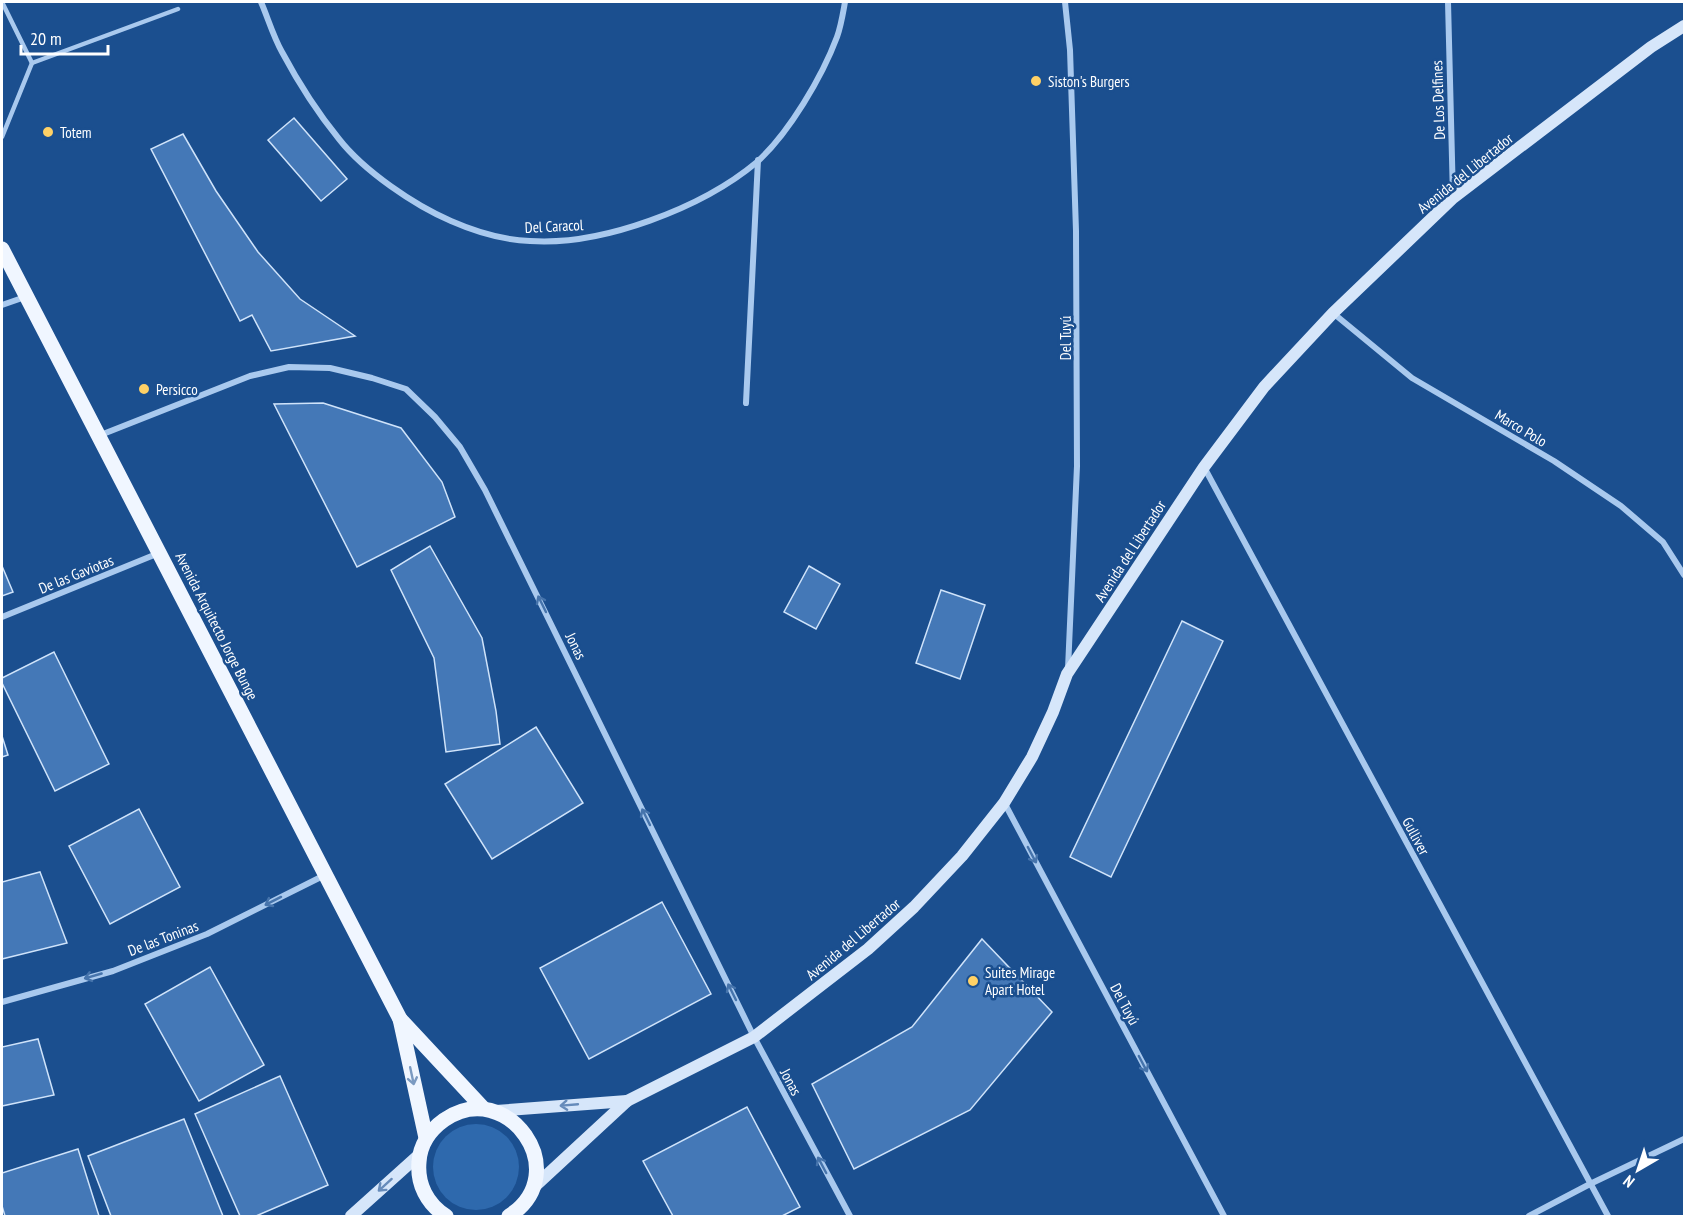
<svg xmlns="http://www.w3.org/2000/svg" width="1686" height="1218" font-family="'PT Sans Narrow',sans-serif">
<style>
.green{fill:#2e69ad}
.building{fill:#4478b7;stroke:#cfe3fa;stroke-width:1.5}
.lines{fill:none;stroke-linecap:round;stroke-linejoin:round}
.lane{stroke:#a9c9ee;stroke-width:4.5}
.street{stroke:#a9c9ee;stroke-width:6}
.secondary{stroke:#d6e6fa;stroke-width:12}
.primary{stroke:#f0f6ff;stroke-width:15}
.oneway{stroke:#4674ac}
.oneway2{stroke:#7b9ac1}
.oneway3{stroke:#668bba}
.poi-dot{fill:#ffd166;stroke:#1b4f8f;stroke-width:2}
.labels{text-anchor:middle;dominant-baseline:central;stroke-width:5;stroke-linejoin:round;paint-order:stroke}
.poi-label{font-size:15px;fill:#fff;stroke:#1b4f8f;text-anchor:start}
.street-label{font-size:15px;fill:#fff;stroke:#1b4f8f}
</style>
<rect width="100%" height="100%" fill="#1b4f8f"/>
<!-- green -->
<circle class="green" cx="476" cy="1167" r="43"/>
<!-- building -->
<g class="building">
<path d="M294,118L347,179L321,201L268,140Z"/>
<path d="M183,134L216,191L258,252L300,299L355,336L271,351L252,315L240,321L151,149Z"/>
<path d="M323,403L401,428L442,482L455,517L357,567L274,404Z"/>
<path d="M430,546L482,638L496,711L500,744L446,752L434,658L391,570Z"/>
<path d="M2,566L13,592L2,596Z"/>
<path d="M809,566L840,584L816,629L784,612Z"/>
<path d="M941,590L985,605L960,679L916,663Z"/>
<path d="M1182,621L1223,641L1111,877L1070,857Z"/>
<path d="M54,652L109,764L55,791L2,683V678Z"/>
<path d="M536,727L583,803L492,859L445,784Z"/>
<path d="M2,736L8,755L2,757Z"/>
<path d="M139,809L180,887L110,924L69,846Z"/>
<path d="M40,872L67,943L2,959V882Z"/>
<path d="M662,902L711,994L589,1059L540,968Z"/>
<path d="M982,939L1052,1012L970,1110L854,1169L812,1084L912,1027Z"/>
<path d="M210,967L264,1065L199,1101L145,1004Z"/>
<path d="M38,1039L54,1095L2,1106V1047Z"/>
<path d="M280,1076L328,1185L256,1216H240L195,1114Z"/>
<path d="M747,1107L800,1207L782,1216H673L643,1161Z"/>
<path d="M184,1119L223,1216H111L88,1156Z"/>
<path d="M78,1149L99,1216H5L2,1206V1173Z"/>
</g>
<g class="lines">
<!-- lane -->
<g class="lane">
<path d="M2,2L32,63"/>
<path d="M2,137L32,63L178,9"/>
</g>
<!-- street -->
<g class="street">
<path d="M261,2C268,18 273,36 282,52C298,82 317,112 339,139C364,171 414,205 451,221C476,232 504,240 530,241C602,246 702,208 757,162C789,133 822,77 837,37C841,26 843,13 845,2"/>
<path d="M1065,2L1070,50L1076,231L1077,466L1068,669"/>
<path d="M1448,2L1453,198"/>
<path d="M2,305L25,297"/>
<path d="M1333,313L1412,378L1554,461L1621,506L1663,542L1684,575"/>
<path d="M746,403L758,160"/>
<path d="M98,436L250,376L289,367L330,368L372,378L406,389L435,417L460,447L485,490L754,1037L850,1216"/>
<path d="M1204,467L1608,1216"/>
<path d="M2,617L159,553"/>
<path d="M1005,804L1224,1216"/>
<path d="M2,1002L113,971L207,934L325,875"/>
<path d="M1529,1216L1590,1184L1684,1139"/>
</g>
<!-- secondary -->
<g class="secondary">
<path d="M496,1111L627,1101"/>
<path d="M534,1187L627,1101L754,1037L868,949L914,907L962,856L1004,803L1032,757L1053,712L1067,674L1204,467L1264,387L1333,313L1453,198L1651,47L1684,26"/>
<path d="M351,1216L420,1154"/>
</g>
<!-- primary -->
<g class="primary">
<path d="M2,249L400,1019L483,1108"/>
<path d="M400,1019L426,1138"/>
<path d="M446,1216C427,1204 417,1184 419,1162C420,1145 430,1130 444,1120C507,1076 576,1173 509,1216"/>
</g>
</g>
<!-- one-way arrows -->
<defs><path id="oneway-shaft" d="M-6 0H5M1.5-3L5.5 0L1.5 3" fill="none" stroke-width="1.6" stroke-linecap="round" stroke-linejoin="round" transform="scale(1.5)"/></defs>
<g class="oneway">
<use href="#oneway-shaft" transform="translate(542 604) rotate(-116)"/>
<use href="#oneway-shaft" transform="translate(646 817) rotate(-116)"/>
<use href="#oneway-shaft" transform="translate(1032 855) rotate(62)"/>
<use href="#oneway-shaft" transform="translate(273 901) rotate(153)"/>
<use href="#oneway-shaft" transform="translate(93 976) rotate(164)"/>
<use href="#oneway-shaft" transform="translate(732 992) rotate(-116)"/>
<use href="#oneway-shaft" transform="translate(1143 1064) rotate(62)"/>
<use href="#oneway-shaft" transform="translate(822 1165) rotate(-118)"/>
</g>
<use class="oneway2" href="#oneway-shaft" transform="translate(412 1076) rotate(78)"/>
<g class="oneway3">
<use href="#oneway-shaft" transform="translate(569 1105) rotate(175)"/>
<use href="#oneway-shaft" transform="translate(385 1185) rotate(138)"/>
</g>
<!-- markers -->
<g class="poi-dot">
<circle cx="1036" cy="81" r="6"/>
<circle cx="48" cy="132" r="6"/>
<circle cx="144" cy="389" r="6"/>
<circle cx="973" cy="981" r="6"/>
</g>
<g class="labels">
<!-- poi labels -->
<g class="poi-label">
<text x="1048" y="81">Siston's Burgers</text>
<text x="60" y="132">Totem</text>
<text x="156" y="389">Persicco</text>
<text x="985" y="972">Suites Mirage<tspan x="985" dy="17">Apart Hotel</tspan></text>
</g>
<!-- street labels -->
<g class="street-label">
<text transform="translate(1438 100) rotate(-92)">De Los Delfines</text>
<text transform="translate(1465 173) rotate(-39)">Avenida del Libertador</text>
<text transform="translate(554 226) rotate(-3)">Del Caracol</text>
<text transform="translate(1065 338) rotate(-90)">Del Tuyú</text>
<text transform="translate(1521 428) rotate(31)">Marco Polo</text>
<text transform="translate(1130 551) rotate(-57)">Avenida del Libertador</text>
<text transform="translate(76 574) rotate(-22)">De las Gaviotas</text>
<text transform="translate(217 626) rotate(63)">Avenida Arquitecto Jorge Bunge</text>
<text transform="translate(576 646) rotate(64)">Jonas</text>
<text transform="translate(1416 836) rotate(62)">Gulliver</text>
<text transform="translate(163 938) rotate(-21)">De las Toninas</text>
<text transform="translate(853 939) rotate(-40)">Avenida del Libertador</text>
<text transform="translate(1125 1004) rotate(62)">Del Tuyú</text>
<text transform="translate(791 1082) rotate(62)">Jonas</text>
</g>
</g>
<!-- border -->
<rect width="1686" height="1218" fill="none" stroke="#ffffff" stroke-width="6"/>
<!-- north arrow -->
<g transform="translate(1638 1170) rotate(219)" stroke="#1b4f8f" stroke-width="4.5" paint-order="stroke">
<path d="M0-4.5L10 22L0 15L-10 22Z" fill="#ffffff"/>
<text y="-9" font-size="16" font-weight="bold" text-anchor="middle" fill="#ffffff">N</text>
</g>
<!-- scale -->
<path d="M21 45v9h87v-9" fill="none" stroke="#ffffff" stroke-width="3"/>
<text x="30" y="45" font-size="18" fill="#ffffff" stroke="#1b4f8f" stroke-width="4.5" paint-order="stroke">20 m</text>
</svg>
